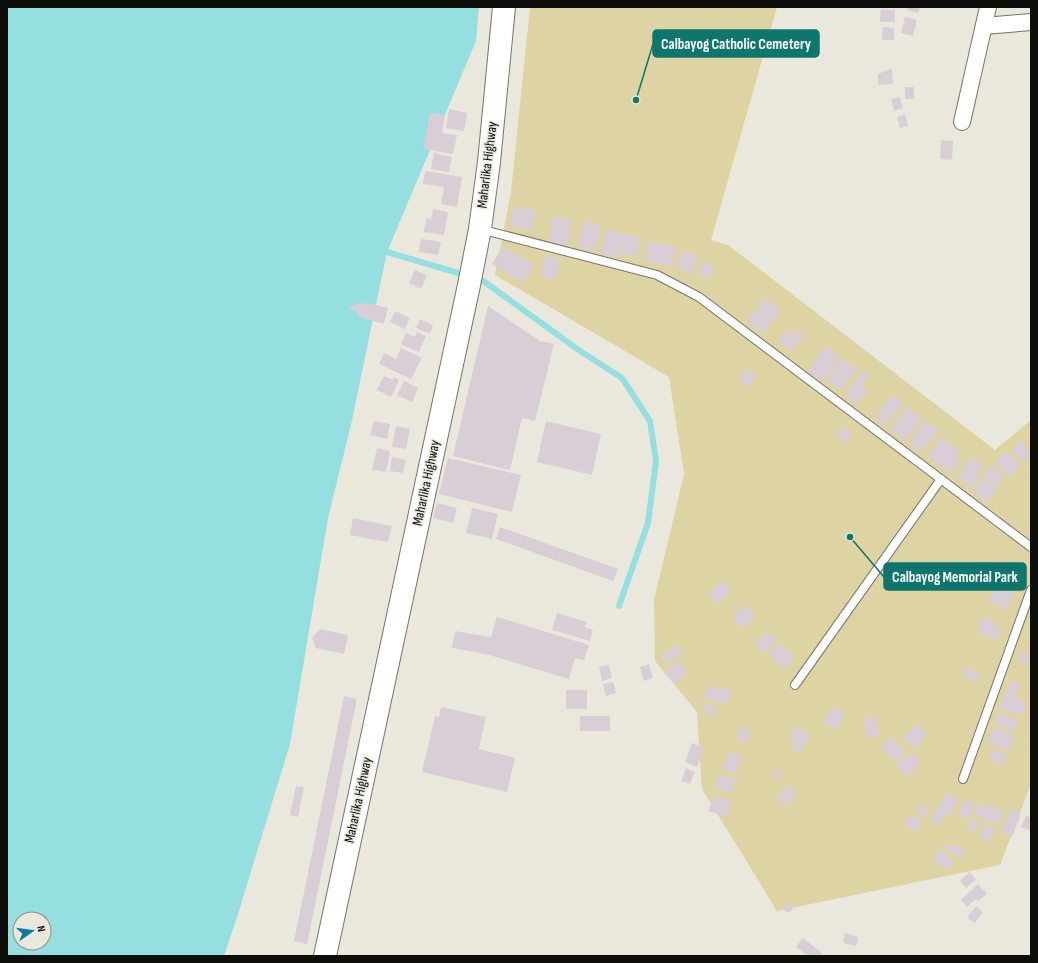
<svg xmlns="http://www.w3.org/2000/svg" width="1038" height="963" font-family="'Sofia Sans Condensed',sans-serif">
<style>
.green{fill:#ded4a3}
.water{fill:#96dfe1;fill-rule:evenodd}
.lines{fill:none;stroke-linecap:round;stroke-linejoin:round}
.stream{stroke:#96dfe1;stroke-width:6}
.building{fill:#d9ced5}
.service-casing{stroke:#76746a;stroke-width:10}
.minor-casing{stroke:#76746a;stroke-width:18}
.primary-casing{stroke:#76746a;stroke-width:24}
.service{stroke:#fff;stroke-width:8}
.minor{stroke:#fff;stroke-width:16}
.primary{stroke:#fff;stroke-width:22}
.labels{text-anchor:middle;dominant-baseline:central;stroke-width:3;stroke-linejoin:round;paint-order:stroke}
.street-label{font-size:14px;fill:#0d0d09;stroke:#eae8dd}
.leader{fill:none;stroke:#0f766e;stroke-width:1.5}
.callout-dot{fill:#0f766e;stroke:#eae8dd;stroke-width:1.5}
.callout{fill:#0f766e;stroke:#0f766e;stroke-width:1.5}
.callout-label{font-size:15px;text-anchor:middle;font-weight:bold;fill:#fff}
</style>
<rect width="100%" height="100%" fill="#eae8dd"/>
<!-- green -->
<path class="green" d="M530,7H777L711,240L728,245L995,450L1031,420V784L1000,865L777,911L702,789L697,712L655,661L654,600L684,474L669,377L495,275L511,192Z"/>
<!-- water -->
<path class="water" d="M7,7H479L476,41L387,252L351,425L328,518L290,744L238,914L224,956H7ZM20,919H44V943H20Z"/>
<g class="lines">
<!-- stream -->
<path class="stream" d="M387,252L482,280L580,351L622,378L650,421L656,461L648,523L619,606"/>
</g>
<!-- building -->
<g class="building">
<path d="M908,7H920L918,13L907,10Z"/>
<path d="M881,10H895V22H880Z"/>
<path d="M905,17L917,20L913,36L901,33Z"/>
<path d="M883,27L894,28V40H882Z"/>
<path d="M892,68L893,84L878,85V74Z"/>
<rect x="905" y="87" width="9" height="12"/>
<path d="M900,97L903,108L894,111L891,99Z"/>
<path d="M449,109L467,113L464,131L446,128Z"/>
<path d="M430,113L445,115L442,133L457,135L453,154L423,149Z"/>
<path d="M905,115L908,126L900,128L897,117Z"/>
<path d="M941,140L953,141L952,160L940,159Z"/>
<path d="M434,153L452,157L449,172L431,169Z"/>
<path d="M425,171L462,177L457,207L441,204L444,187L423,184Z"/>
<path d="M513,206L536,210L532,230L510,226Z"/>
<path d="M433,209L448,212L444,235L424,232L426,218L431,220Z"/>
<path d="M552,217L572,220L567,247L548,244Z"/>
<path d="M583,221L601,225L595,251L577,247Z"/>
<path d="M606,230L641,238L637,257L621,253L619,258L600,254Z"/>
<path d="M421,239L441,242L438,255L419,252Z"/>
<path d="M648,241L676,247L672,267L644,260Z"/>
<path d="M502,247L534,265L523,283L492,264Z"/>
<path d="M682,250L698,256L692,274L676,268Z"/>
<path d="M545,255L560,259L555,279L540,276Z"/>
<path d="M704,261L715,266L709,279L698,273Z"/>
<path d="M415,270L427,276L421,289L409,283Z"/>
<path d="M765,298L781,310L763,333L747,321Z"/>
<path d="M366,303L388,308L384,324L362,318L348,306Z"/>
<path d="M488,306L540,341L554,344L535,421L522,418L510,470L453,456Z"/>
<path d="M395,311L410,318L405,329L390,322Z"/>
<path d="M420,319L433,325L430,334L416,328Z"/>
<path d="M796,330L804,336L791,352L778,341L785,331L792,335Z"/>
<path d="M417,332L426,336L419,352L401,344L406,333L415,337Z"/>
<path d="M825,346L840,357L823,381L808,371Z"/>
<path d="M401,348L422,358L411,379L379,364L384,353L396,359Z"/>
<path d="M842,358L857,369L841,391L826,381Z"/>
<path d="M747,369L756,377L749,387L739,379Z"/>
<path d="M862,371L869,376L862,386L868,390L858,404L845,395Z"/>
<path d="M384,376L393,380L394,377L399,380L391,397L377,390Z"/>
<path d="M404,381L418,388L412,402L397,395Z"/>
<path d="M892,395L903,403L885,426L875,418Z"/>
<path d="M906,407L922,419L905,441L890,429Z"/>
<path d="M374,421L390,424L387,439L370,435Z"/>
<path d="M546,421L601,434L592,475L537,462Z"/>
<path d="M925,421L938,431L921,452L909,443Z"/>
<path d="M396,426L410,429L406,449L392,447Z"/>
<path d="M843,427L852,433L845,443L836,436Z"/>
<path d="M941,437L960,452L955,460L959,463L951,474L927,456Z"/>
<path d="M1020,440L1031,451V454L1023,462L1011,451Z"/>
<path d="M377,448L390,451L386,472L372,470Z"/>
<path d="M1006,451L1021,466L1011,477L995,462Z"/>
<path d="M392,457L406,460L403,473L390,471Z"/>
<path d="M972,457L983,465L978,473L980,475L970,488L957,477Z"/>
<path d="M448,458L521,475L512,512L439,494Z"/>
<path d="M991,465L1005,475L996,487L982,476Z"/>
<path d="M982,478L997,490L987,502L972,491Z"/>
<path d="M437,503L457,508L453,523L433,518Z"/>
<path d="M472,508L498,514L492,539L466,533Z"/>
<path d="M353,518L392,526L388,542L350,535Z"/>
<path d="M500,527L618,569L613,581L496,539Z"/>
<path d="M721,581L731,591L718,604L708,594Z"/>
<path d="M996,585L1014,593L1008,609L989,601Z"/>
<path d="M745,605L756,615L743,629L732,619Z"/>
<path d="M557,613L587,622L585,627L593,630L590,641L552,630Z"/>
<path d="M497,617L589,645L584,660L575,658L569,679L486,654L452,648L455,631L491,637Z"/>
<path d="M984,617L997,623L995,628L1002,630L997,641L977,632Z"/>
<path d="M320,629L348,635L344,654L316,648L312,638Z"/>
<path d="M767,631L777,640L765,653L755,644Z"/>
<path d="M779,643L795,657L784,669L769,654Z"/>
<path d="M676,644L683,653L668,664L662,656Z"/>
<path d="M1021,652L1030,655L1026,665L1017,662Z"/>
<path d="M678,661L688,673L674,684L664,672Z"/>
<path d="M649,664L653,678L644,681L640,667Z"/>
<path d="M609,665L612,678L602,681L599,667Z"/>
<path d="M966,667L980,673L976,682L963,676Z"/>
<path d="M1011,681L1020,685L1014,697L1027,703L1021,716L999,707Z"/>
<path d="M613,682L616,693L606,696L603,684Z"/>
<path d="M708,686L720,689L721,686L732,690L727,705L704,698Z"/>
<rect x="566" y="690" width="21" height="19"/>
<path d="M344,696L357,699L307,944L294,941Z"/>
<path d="M704,704L717,708L715,715L702,711Z"/>
<path d="M834,706L846,716L835,730L823,721Z"/>
<path d="M441,707L486,717L479,749L515,758L507,792L422,772L435,716L439,717Z"/>
<path d="M999,713L1019,721L1014,732L994,723Z"/>
<rect x="580" y="716" width="30" height="15"/>
<path d="M875,716L880,736L868,739L863,720Z"/>
<path d="M916,724L927,734L915,749L903,738Z"/>
<path d="M796,727L810,736L800,753L791,748L795,741L789,738Z"/>
<path d="M993,727L1014,735L1009,750L988,742Z"/>
<path d="M739,728L751,731L747,743L736,739Z"/>
<path d="M890,737L905,750L896,761L881,748Z"/>
<path d="M692,743L704,747L697,767L685,762Z"/>
<path d="M993,749L1007,754L1003,766L989,760Z"/>
<path d="M728,752L742,756L736,774L723,770Z"/>
<path d="M911,753L920,761L908,776L895,765L902,756L906,759Z"/>
<path d="M686,768L695,772L690,784L681,781Z"/>
<path d="M776,769L783,773L778,779L772,776Z"/>
<path d="M719,774L736,780L731,793L714,788Z"/>
<path d="M296,786L304,787L298,817L290,815Z"/>
<path d="M787,786L796,792L788,806L776,798L779,793L782,794Z"/>
<path d="M946,793L958,800L949,817L945,814L938,827L930,822Z"/>
<path d="M714,796L731,801L726,817L708,811Z"/>
<path d="M964,800L974,804L968,819L958,815Z"/>
<path d="M978,803L989,808L990,805L1004,811L998,825L973,814Z"/>
<path d="M920,804L930,810L925,818L916,812Z"/>
<path d="M1011,809L1021,814L1012,837L1001,833Z"/>
<path d="M911,814L922,821L916,832L905,825Z"/>
<path d="M1026,815L1031,818V831L1021,827Z"/>
<path d="M970,820L979,823L975,832L967,828Z"/>
<path d="M985,824L995,829L989,842L979,838Z"/>
<path d="M943,843L951,847L953,843L966,850L961,859L941,847Z"/>
<path d="M939,851L954,860L948,870L933,861Z"/>
<path d="M969,872L976,879L966,888L960,881Z"/>
<path d="M978,884L987,894L978,901L976,899L967,907L961,900Z"/>
<path d="M791,902L793,910L786,913L783,905Z"/>
<path d="M976,906L983,912L975,923L967,918Z"/>
<path d="M845,933L858,937L856,946L843,943Z"/>
<path d="M803,938L822,953L819,956H808L796,947Z"/>
</g>
<g class="lines">
<!-- service casing -->
<g class="service-casing">
<g id="service">
<path d="M480,229L657,275L699,297L1031,547"/>
<path d="M795,685L941,479"/>
<path d="M963,779L1031,590"/>
</g>
</g>
<!-- minor casing -->
<g class="minor-casing">
<g id="minor">
<path d="M984,26L1031,22"/>
<path d="M962,122L988,7"/>
</g>
</g>
<!-- primary casing -->
<g class="primary-casing">
<path id="primary" d="M325,956L469,285L480,229L489,162L504,7"/>
</g>
<!-- service -->
<use href="#service" class="service"/>
<!-- minor -->
<use href="#minor" class="minor"/>
<!-- primary -->
<use href="#primary" class="primary"/>
</g>
<g class="labels">
<!-- street labels -->
<g class="street-label">
<text transform="translate(487 165) rotate(-83)">Maharlika Highway</text>
<text transform="translate(426 483) rotate(-78)">Maharlika Highway</text>
<text transform="translate(358 800) rotate(-78)">Maharlika Highway</text>
</g>
</g>
<!-- callouts -->
<path class="leader" d="M636 100L653 44M850 537L884 577"/>
<g class="callout-dot">
<circle cx="636" cy="100" r="4"/>
<circle cx="850" cy="537" r="4"/>
</g>
<g class="callout">
<rect x="653" y="30" width="166" height="27" rx="4"/>
<rect x="884" y="563" width="142" height="27" rx="4"/>
</g>
<g class="callout-label">
<text x="736" y="49">Calbayog Catholic Cemetery</text>
<text x="955" y="582">Calbayog Memorial Park</text>
</g>
<!-- border -->
<rect width="1038" height="963" fill="none" stroke="#0d0d09" stroke-width="16"/>
<!-- north arrow -->
<g transform="translate(32 931) rotate(76)"><circle r="19" fill="#eae8dd" stroke="#929088"/>
<path d="M0-3L7 15L0 10L-7 15Z" fill="#0778a2"/>
<text y="-6" font-size="11" font-weight="bold" text-anchor="middle" fill="#0d0d09">N</text>
</g>
</svg>
